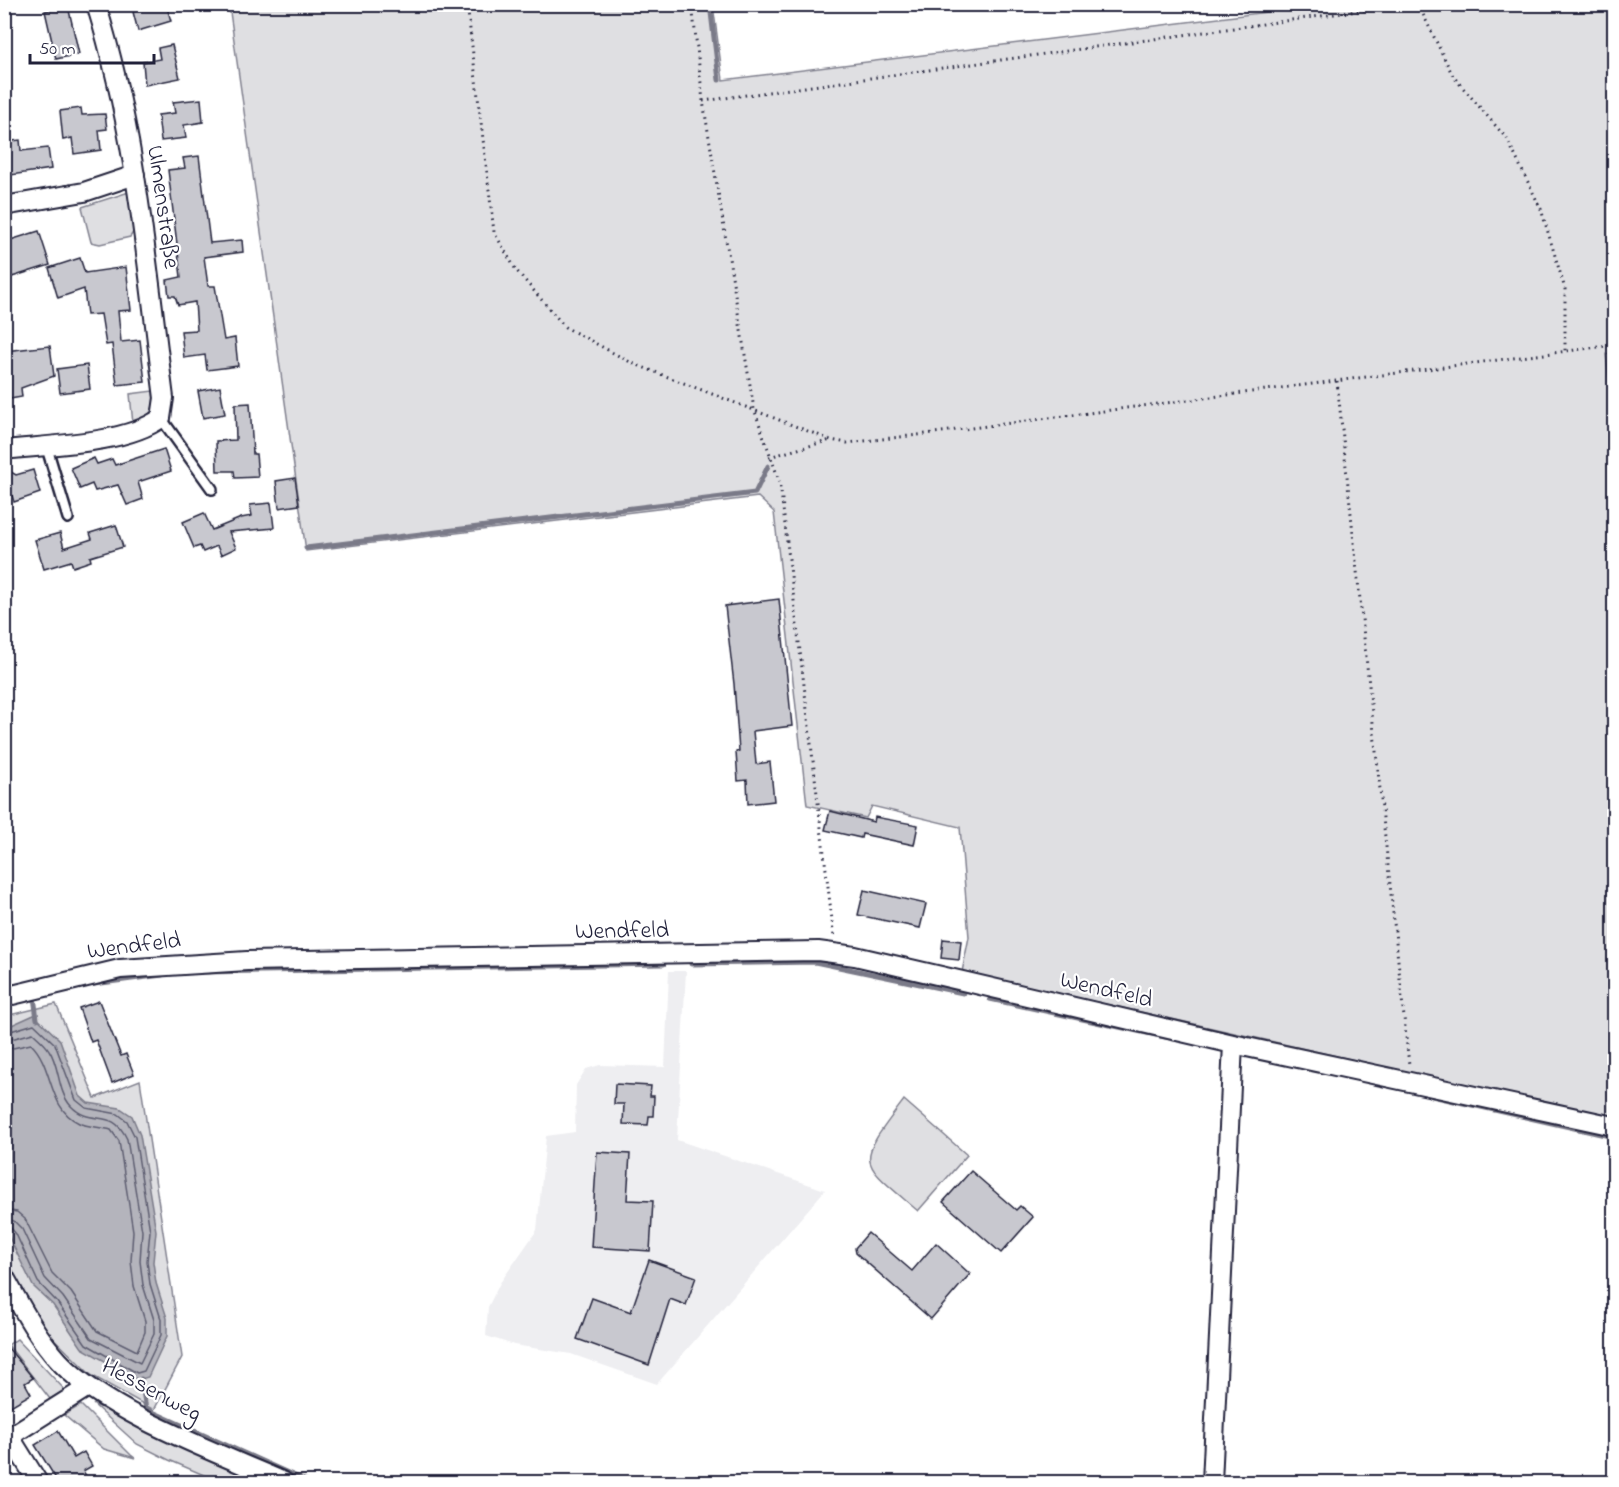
<svg xmlns="http://www.w3.org/2000/svg" width="1619" height="1487" font-family="'Indie Flower',sans-serif">
<style>
.built{fill:#eeeef1}
.green{fill:#dfdfe2;stroke:#80808e;stroke-width:1.5}
.water{fill:#b4b4bc;stroke:#7a7a88;stroke-width:1.5}
.lines{fill:none;stroke-linecap:round;stroke-linejoin:round}
.shore{stroke:#5c5c6f;stroke-width:1.5}
.stream{stroke:#7a7a88;stroke-width:5}
.building{fill:#c8c8cf;stroke:#22223b;stroke-width:1.5}
.lane-casing{stroke:#22223b;stroke-width:14}
.street-casing{stroke:#22223b;stroke-width:22}
.path{stroke:#22223b;stroke-width:3;stroke-dasharray:1.5 4.5;stroke-linecap:butt}
.lane{stroke:#fff;stroke-width:9}
.street{stroke:#fff;stroke-width:18}
.labels{text-anchor:middle;dominant-baseline:central;stroke-width:4.5;stroke-linejoin:round;paint-order:stroke}
.street-label{font-size:24px;fill:#22223b;stroke:#fff}
</style>
<rect width="100%" height="100%" fill="#fff"/>
<filter id="ink" filterUnits="userSpaceOnUse"><feTurbulence type="fractalNoise" baseFrequency=".0167" numOctaves="2"/><feDisplacementMap in="SourceGraphic" scale="12" xChannelSelector="R" yChannelSelector="G"/><feConvolveMatrix kernelMatrix="1 2 1 2 8 2 1 2 1" color-interpolation-filters="sRGB"/></filter>
<g filter="url(#ink)">
<!-- built -->
<path class="built" d="M669,971H686L677,1140L825,1190L657,1384L571,1354L514,1345L486,1336L488,1307L500,1283L537,1230L546,1136L575,1132L576,1085L586,1069L600,1065L665,1067Z"/>
<!-- green -->
<g class="green">
<path d="M229,5H713L723,80L1307,7V5H1614V352L1606,354L1614,425V1118L962,972L969,937L960,827L872,806L866,818L807,805L774,512L758,497L306,551Z"/>
<path d="M129,192L134,231L130,237L100,244L91,242L82,207Z"/>
<path d="M153,391C156,409 150,418 133,424L130,394Z"/>
<path d="M56,1004L95,1098L140,1080L182,1357L154,1410L91,1375L40,1325L5,1256V1016Z"/>
<path d="M904,1100L967,1155L918,1211C857,1159 855,1165 904,1100Z"/>
<path d="M17,1339L65,1390L50,1399L8,1345Z"/>
<path d="M93,1404L266,1482H220L169,1460L137,1444Z"/>
<path d="M81,1405L131,1455L135,1458L104,1449L64,1415Z"/>
</g>
<!-- water -->
<path class="water" d="M34,1015L60,1040L80,1096L88,1103L120,1108L132,1116L140,1135L156,1231L153,1262L156,1283L167,1318V1336L148,1377L138,1380L82,1348L53,1305L33,1286L5,1229V1028Z"/>
<g class="lines">
<!-- shore -->
<g class="shore">
<path d="M4,1033L34,1024L55,1044L76,1100L86,1108L118,1114L127,1121L135,1137L150,1231L147,1261L150,1284L161,1319V1335L144,1371L137,1373L86,1344L57,1302L38,1282L16,1234L10,1227L4,1226"/>
<path d="M4,1041L33,1033C38,1038 45,1043 49,1050C60,1066 57,1091 71,1106C92,1128 112,1106 127,1139L142,1231L140,1261L143,1285L154,1320V1334L140,1363L91,1338L63,1297L45,1278L22,1229L14,1221L4,1219"/>
<path d="M4,1050L31,1044C54,1066 47,1108 79,1123C88,1127 101,1127 111,1130L119,1141L133,1231L131,1261L134,1286L145,1321V1332L137,1351L97,1331L71,1292L52,1273L25,1219L17,1212L4,1210"/>
</g>
<!-- stream -->
<g class="stream">
<path d="M710,4L719,80"/>
<path d="M306,548L755,493L768,466"/>
<path d="M691,964L815,962L963,993"/>
<path d="M201,972L664,964"/>
<path d="M94,984L162,975"/>
<path d="M990,999L1179,1040"/>
<path d="M37,1019L34,997L37,996"/>
<path d="M1432,1096L1614,1137"/>
<path d="M141,1379L146,1409L308,1482"/>
</g>
</g>
<!-- building -->
<g class="building">
<path d="M149,4H166L171,21L138,31L133,12L150,7Z"/>
<path d="M68,6L79,54L56,59L45,11Z"/>
<path d="M172,45L180,78L145,85L143,62L160,59L158,48Z"/>
<path d="M201,99L203,122L184,125L186,138L161,141L158,115L175,113L173,102Z"/>
<path d="M81,108L82,115L105,114L107,129L99,130L101,150L74,154L72,138L63,140L60,111Z"/>
<path d="M20,140L21,151L48,148L51,169L4,176V142Z"/>
<path d="M199,156L210,243L242,240L243,252L204,257L208,286H215L224,340L235,338L238,366L207,370L205,355L184,358L181,331L197,330L195,302L178,305L175,296H169L167,280L181,277L168,170L185,168L183,158Z"/>
<path d="M39,231L50,265L12,277L4,254V242Z"/>
<path d="M80,258L85,273L126,267L131,310L118,311L121,342L140,340L145,382L117,385L112,344L106,345L101,314L87,315L84,289L58,298L49,268Z"/>
<path d="M50,346L54,376L21,388L22,397L4,400V351Z"/>
<path d="M87,365L90,389L60,393L57,369Z"/>
<path d="M220,387L225,414L203,418L198,391Z"/>
<path d="M250,403L253,454H256L258,477L235,478L234,471H217L216,441L236,440L235,404Z"/>
<path d="M164,449L171,471L138,482L143,499L127,505L118,485L95,491L92,484L80,489L71,468L94,458L97,464L112,459L115,465Z"/>
<path d="M4,468L16,475L33,470L40,493L14,502L11,493L8,494L4,486Z"/>
<path d="M295,478L299,505L279,508L276,481Z"/>
<path d="M271,503L274,528L229,532L236,548L221,555L217,546L203,552L200,546L194,548L183,522L204,513L212,530L241,518L252,516L250,505Z"/>
<path d="M116,525L123,547L90,557L91,561L73,567L71,561L44,569L35,540L60,533L64,548L92,539L90,533Z"/>
<path d="M779,599L792,726L753,731L756,764L770,762L774,801L748,804L747,780L738,781L736,752L739,751L734,684L725,606Z"/>
<path d="M830,811L874,822L875,817L918,825L914,845L862,834L861,838L825,830Z"/>
<path d="M864,890L926,904L920,928L858,915Z"/>
<path d="M943,939L961,941L959,960L941,958Z"/>
<path d="M99,1001L121,1056L126,1054L134,1074L112,1083L96,1040L91,1042L79,1008Z"/>
<path d="M615,1084L651,1086L650,1096H654L653,1116H649L648,1125L623,1124L624,1104H614Z"/>
<path d="M597,1152L630,1154L627,1200L653,1201L650,1251L591,1247Z"/>
<path d="M971,1171L1016,1210L1020,1206L1033,1217L1001,1253L943,1202Z"/>
<path d="M868,1233L912,1271L936,1243L970,1274L931,1319L856,1253L855,1248Z"/>
<path d="M649,1260L696,1277L686,1305L670,1299L649,1365L577,1339L592,1298L631,1312Z"/>
<path d="M4,1343L33,1378L25,1383L31,1394L4,1410Z"/>
<path d="M58,1431L74,1458L84,1452L92,1466L83,1471L90,1482H58L35,1445Z"/>
</g>
<g class="lines">
<!-- lane casing -->
<g class="lane-casing">
<g id="lane">
<path d="M161,418L212,489"/>
<path d="M46,445L68,518"/>
</g>
</g>
<!-- street casing -->
<g class="street-casing">
<g id="street">
<path d="M4,206L84,192L135,175"/>
<path d="M4,450C49,445 126,444 161,418L164,398C147,266 136,132 96,4"/>
<path d="M4,997L120,969L247,961L818,951L855,956L1233,1044L1614,1126"/>
<path d="M4,1276C21,1306 36,1336 59,1361C107,1413 218,1453 284,1482"/>
<path d="M10,1437L38,1482"/>
<path d="M4,1440L88,1387"/>
<path d="M1212,1482L1233,1044"/>
</g>
</g>
<!-- path -->
<g class="path">
<path d="M467,4L494,232L516,270L565,327L632,363L831,440L847,443L918,435L1614,345"/>
<path d="M692,4L703,101L754,409L780,483L834,937"/>
<path d="M1418,4L1453,76L1507,139L1541,209L1565,289V351"/>
<path d="M703,101L1408,4"/>
<path d="M1337,381L1409,1065"/>
<path d="M769,457L831,440"/>
</g>
<!-- lane -->
<use href="#lane" class="lane"/>
<!-- street -->
<use href="#street" class="street"/>
</g>
</g>
<g class="labels">
<!-- street labels -->
<g class="street-label">
<text transform="translate(162 207) rotate(82)">Ulmenstraße</text>
<text transform="translate(622 932) rotate(-1)">Wendfeld</text>
<text transform="translate(134 947) rotate(-7)">Wendfeld</text>
<text transform="translate(1106 991) rotate(13)">Wendfeld</text>
<text transform="translate(151 1391) rotate(28)">Hessenweg</text>
</g>
</g>
<!-- margin -->
<rect width="1619" height="1487" fill="none" stroke="#fff" stroke-width="24"/>
<rect x="12" y="12" width="1595" height="1463" fill="none" stroke="#22223b" stroke-width="2" filter="url(#ink)"/>
<!-- scale -->
<path d="M30 54v9h124v-9" fill="none" stroke="#22223b" stroke-width="3"/>
<text x="39" y="54" font-size="18" fill="#22223b" stroke="#ffffff" stroke-width="4.5" paint-order="stroke">50 m</text>
</svg>
